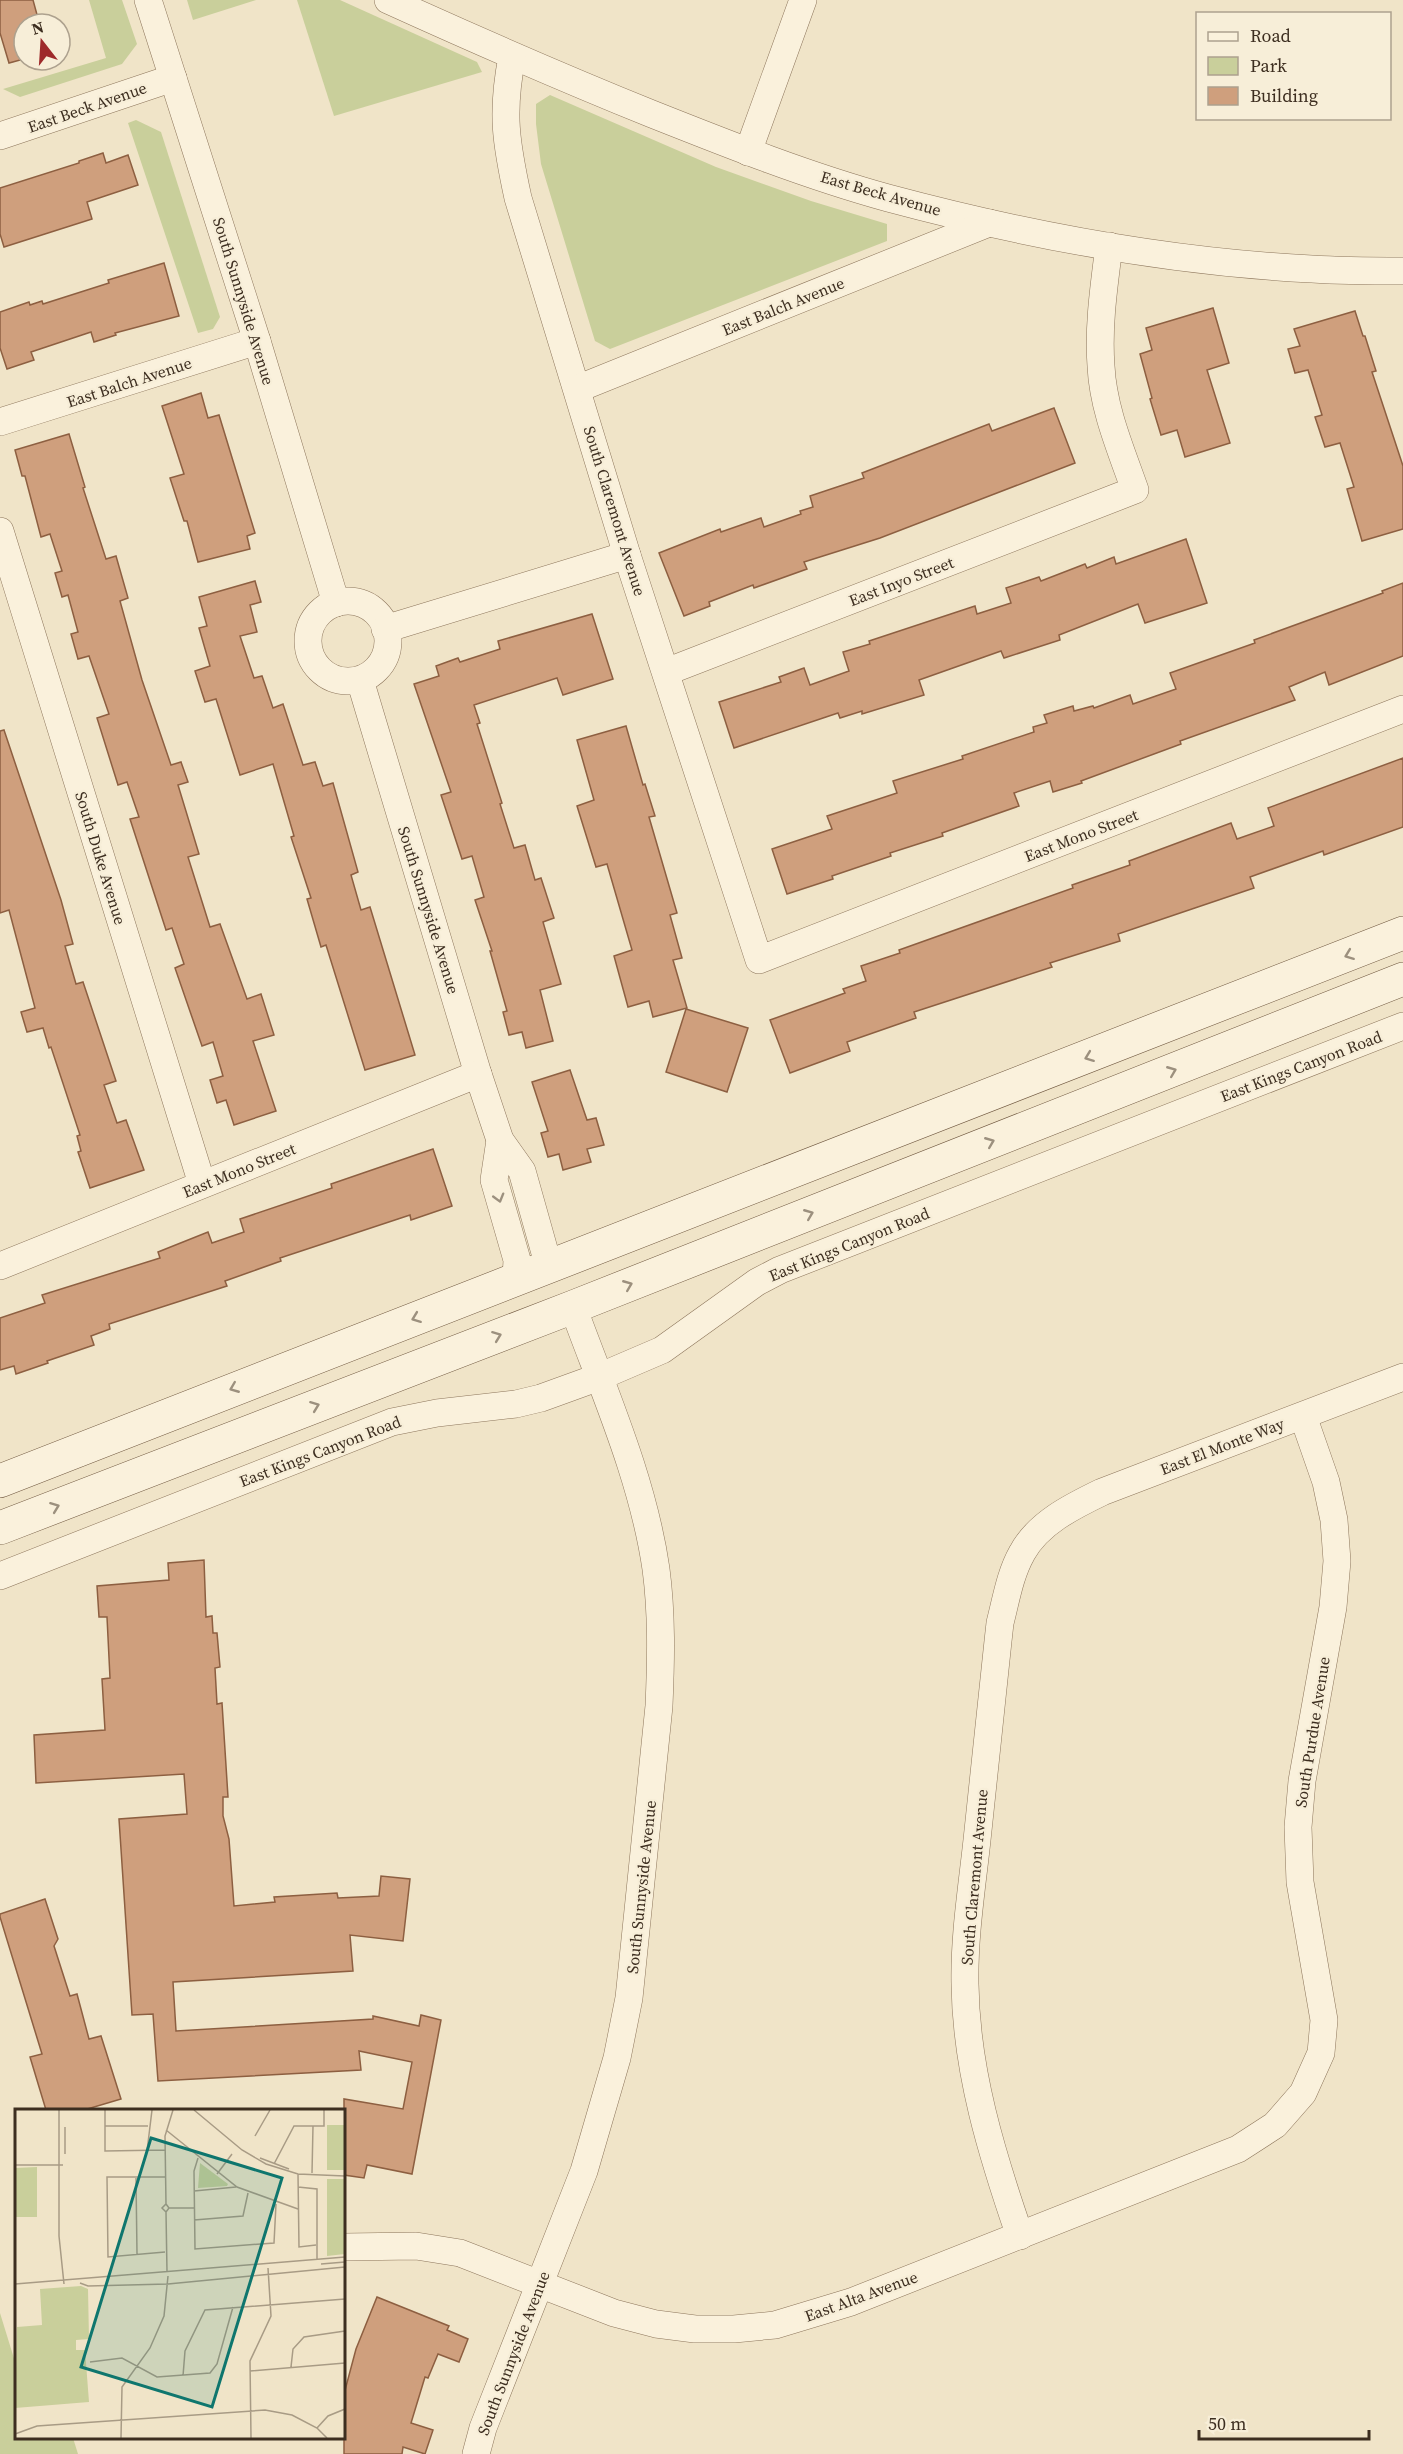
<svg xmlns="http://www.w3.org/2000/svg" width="1403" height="2454" font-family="'Source Serif 4',serif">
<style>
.green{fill:#c9cf9b}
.building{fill:#cf9f7d;stroke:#8d5f41;stroke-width:1.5}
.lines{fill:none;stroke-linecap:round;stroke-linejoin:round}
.minor-casing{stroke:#8d765c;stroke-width:28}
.secondary-casing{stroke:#6f573f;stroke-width:34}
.minor{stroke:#faf1dc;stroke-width:27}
.secondary{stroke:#faf1dc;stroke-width:33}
.oneway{stroke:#9c907e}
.labels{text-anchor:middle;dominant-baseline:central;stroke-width:4.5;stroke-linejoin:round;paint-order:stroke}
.street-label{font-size:16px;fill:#3d2e20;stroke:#f7eed8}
.inset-road{fill:none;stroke:#a89b85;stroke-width:1.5}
.view{fill:#0f766e;fill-opacity:0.15;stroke:#0f766e;stroke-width:3}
.inset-edge{fill:none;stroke:#3d2e20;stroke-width:3}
</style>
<rect width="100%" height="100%" fill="#f0e4c8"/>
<!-- green -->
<g class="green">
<path d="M89,0H122L137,44L122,64L20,97L3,89L106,58Z"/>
<path d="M187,0H256L193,20Z"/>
<path d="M297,0H340L477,62L482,72L334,116Z"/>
<path d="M550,95L716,167L811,201L887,224V241L610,349L595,341L541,164L536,124V104Z"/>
<path d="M136,120L161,132L220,317L213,329L198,333L128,123Z"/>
<path d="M0,2313L16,2365V2438H73L78,2454H0Z"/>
</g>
<!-- building -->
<g class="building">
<path d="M0,0H33L39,22L24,24V59L9,63L0,33Z"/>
<path d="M103,153L106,163L128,155L138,185L87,202L92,219L4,247L0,234V188L79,163V161Z"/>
<path d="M164,263L179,316L115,333L116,335L94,342L91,332L31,352L34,360L7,369L0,348V312L29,302L30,305L42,301L43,304L109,283L108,280Z"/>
<path d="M1213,308L1229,363L1207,370L1230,443L1185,457L1177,430L1161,435L1150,399L1152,398L1140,354L1152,350L1146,328Z"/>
<path d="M1355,311L1363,336H1365L1376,371L1372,372L1403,466V529L1362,541L1347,489L1354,487L1340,443L1325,447L1315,417L1322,415L1308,370L1295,373L1288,349L1300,346L1294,329Z"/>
<path d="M201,393L208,418L219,415L255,533L247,536L250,549L198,562L187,521H184L170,478L184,474L162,406Z"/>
<path d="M1054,408L1075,463L880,538L804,562L807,569L754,588L753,585L709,602L710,606L684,616L659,553L720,529L721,532L761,518L764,527L801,514L800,511L813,507L810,496L864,478L862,473L989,424L992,431Z"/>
<path d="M69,434L85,487L83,488L106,559L116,556L128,598L120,601L142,680L171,765L181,762L188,782L178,785L199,854L188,857L210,927L220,924L247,999L261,994L274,1035L253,1041L276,1111L234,1125L226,1100L217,1103L210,1080L223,1076L213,1042L202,1046L175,968L184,964L172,928L166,930L130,819L139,817L127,782L118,785L97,718L109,714L89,656L78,659L71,634L78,632L68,595L62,597L55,573L62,571L50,534L41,537L25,476H22L15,450Z"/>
<path d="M1186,539L1207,603L1145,623L1138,604L1059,635L1060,640L1004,658L1001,651L919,680L924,695L862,714V711L840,718L838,713L734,748L719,702L781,682L779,677L804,668L810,685L849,671L843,652L870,644L869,641L975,606L977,614L1011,603L1006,588L1039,577L1041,581L1085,564L1087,568L1114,557L1116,564Z"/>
<path d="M255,581L261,602L250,605L257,632L240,636L254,678L262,676L273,708L283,704L303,765L315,762L323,786L333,783L358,872L351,875L361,910L370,907L415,1055L365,1070L326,945L321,947L307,899L311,898L291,837L294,836L273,764L240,775L216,699L205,702L195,671L210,666L199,628L207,626L199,597Z"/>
<path d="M1403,583V656L1329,685L1325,672L1289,687L1295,700L1180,741L1181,744L1081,781L1082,783L1053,792L1050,781L1014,793L1019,806L942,833L943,836L890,853L891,856L832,876L833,879L787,894L772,849L832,829L827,816L897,793L893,781L963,759L962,756L1034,732L1033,727L1047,723L1044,715L1073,706L1074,711L1093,706L1094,708L1130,695L1133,704L1176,689L1170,673L1255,643L1254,640L1383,593L1382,591Z"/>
<path d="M592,614L613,679L563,695L557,678L474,705L480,723L477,724L502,803L500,804L514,848L525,845L535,880L541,878L554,918L543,922L561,984L540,990L553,1041L526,1048L522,1032L509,1035L503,1012L507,1011L490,951H492L475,900L484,897L472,856L462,859L441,795L451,792L414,684L439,676L436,666L458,658L460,662L500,649L498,641Z"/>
<path d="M626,726L643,785L645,784L655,816L649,817L677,913L670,915L682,958L673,960L687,1008L653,1017L649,1001L628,1007L614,956L632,950L607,864L596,867L577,806L594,800L577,740Z"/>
<path d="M4,730L61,900L73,944L65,946L76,984L83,982L116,1081L104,1085L117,1123L126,1120L144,1170L90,1188L78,1152L81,1151L77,1136L80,1135L51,1047L49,1048L43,1028L27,1032L21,1012L35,1008L9,910L0,913V731Z"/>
<path d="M1403,758V827L1324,855L1323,851L1250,877L1254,888L1118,934L1120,941L1050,963L1052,967L914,1012L916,1018L847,1042L850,1051L790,1073L770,1020L845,993L843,989L866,981L861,966L900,953L899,950L1073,888L1072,885L1130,865L1129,861L1231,823L1237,839L1274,826L1268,808Z"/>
<path d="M686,1009L748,1028L727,1092L666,1072Z"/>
<path d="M570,1070L587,1120L596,1118L604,1145L587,1149L591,1162L563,1170L559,1154L548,1157L541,1133L548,1131L532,1082Z"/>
<path d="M433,1149L452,1206L411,1220L410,1215L280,1258L281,1261L225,1281L227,1286L109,1324L110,1329L91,1336L94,1345L47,1361L48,1363L16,1374L14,1366L0,1370V1318L45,1303L42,1295L160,1258L158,1252L208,1232L212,1243L244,1232L240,1219L332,1188L331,1184Z"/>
<path d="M204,1560L206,1617L212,1616L213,1633H217L220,1667L215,1668L217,1704L222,1703L228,1797H223V1816L229,1839L234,1906L275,1902L274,1897L337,1893L338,1898L379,1896L381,1876L410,1879L403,1941L350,1935L353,1971L173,1982L176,2031L373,2019V2016L419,2026L421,2015L441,2020L412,2174L367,2165L364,2178L344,2175V2099L403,2109L412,2062L359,2051L361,2070L158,2081L153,2014L132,2015L119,1819L187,1814L184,1774L36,1783L34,1735L105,1730L102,1679L110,1678L107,1617H99L97,1586L169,1580L168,1563Z"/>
<path d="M45,1899L58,1939L54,1946L70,1996L77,1994L89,2039L101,2036L121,2099L84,2110H46L30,2057L42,2054L0,1917V1914Z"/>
<path d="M377,2297L449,2326L447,2330L468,2339L459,2362L438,2354L428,2378L425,2377L411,2423L433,2430L425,2454L403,2447L402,2454H344V2394L356,2349Z"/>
</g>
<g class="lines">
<!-- minor casing -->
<g class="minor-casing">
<g id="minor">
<path d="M148,0L257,341L336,603"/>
<path d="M388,0C476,40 563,78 652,114C730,145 808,176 888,198C1026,235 1170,262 1312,269C1343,271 1373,271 1403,271"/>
<path d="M512,57C501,113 506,143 518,198L627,555L759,960L1403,709"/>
<path d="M0,136L173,78"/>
<path d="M748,152L803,0"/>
<path d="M577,389L989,223"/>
<path d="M0,422L257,341"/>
<path d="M0,531L202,1184"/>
<circle cx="348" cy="641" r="40"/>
<path d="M385,629L627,555"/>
<path d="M666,672L1135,490C1121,450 1103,409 1101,366C1098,326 1104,286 1109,246"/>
<path d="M360,680L478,1074L500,1140L522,1171L549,1267"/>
<path d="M500,1140L494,1180L517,1260L516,1279"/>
<path d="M0,1266L478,1074"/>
<path d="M0,1576L392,1422L437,1413L516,1404L541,1398L599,1377L662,1350L757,1282L780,1270L1403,1026"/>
<path d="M1020,2236C992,2155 966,2071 965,1984C964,1936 972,1887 977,1840C985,1767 992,1695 1000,1623C1006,1600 1010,1574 1022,1553C1038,1523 1073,1506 1102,1492L1403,1377"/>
<path d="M344,2247L416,2246L460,2253L614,2313L656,2324L695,2329H734L775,2325L851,2302L1238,2149L1275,2125L1303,2093L1321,2053L1324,2020L1300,1882L1298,1827L1302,1781L1333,1607L1337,1561L1334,1520L1326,1482L1303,1416"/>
<path d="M476,2454L483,2428L584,2171L617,2058L629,1998L659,1706C661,1660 662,1614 656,1569C643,1479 604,1392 573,1307"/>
</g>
</g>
<!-- secondary casing -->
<g class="secondary-casing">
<g id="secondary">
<path d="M0,1481L1403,933"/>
<path d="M0,1528L573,1307L1403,979"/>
</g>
</g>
<!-- minor -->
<use href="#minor" class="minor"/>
<!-- secondary -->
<use href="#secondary" class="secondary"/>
</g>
<!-- one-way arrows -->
<defs><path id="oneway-chevron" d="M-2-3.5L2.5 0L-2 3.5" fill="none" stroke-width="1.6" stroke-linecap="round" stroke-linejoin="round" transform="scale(1.5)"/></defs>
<g class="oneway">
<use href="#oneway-chevron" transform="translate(1349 955) rotate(159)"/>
<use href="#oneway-chevron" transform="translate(1089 1057) rotate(159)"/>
<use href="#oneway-chevron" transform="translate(1172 1071) rotate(-22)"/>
<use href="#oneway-chevron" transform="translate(990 1142) rotate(-22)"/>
<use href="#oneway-chevron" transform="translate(499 1198) rotate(74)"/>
<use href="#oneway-chevron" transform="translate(809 1214) rotate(-22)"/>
<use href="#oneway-chevron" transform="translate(628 1285) rotate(-22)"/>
<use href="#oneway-chevron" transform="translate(416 1318) rotate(159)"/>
<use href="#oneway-chevron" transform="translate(497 1336) rotate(-21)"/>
<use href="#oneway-chevron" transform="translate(234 1388) rotate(158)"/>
<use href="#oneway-chevron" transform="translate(315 1406) rotate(-21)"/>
<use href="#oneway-chevron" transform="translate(55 1507) rotate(-21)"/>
</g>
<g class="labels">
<!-- street labels -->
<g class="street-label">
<text transform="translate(87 107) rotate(-19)">East Beck Avenue</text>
<text transform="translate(881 193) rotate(16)">East Beck Avenue</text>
<text transform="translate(244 301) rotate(73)">South Sunnyside Avenue</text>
<text transform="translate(783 306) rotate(-22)">East Balch Avenue</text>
<text transform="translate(129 382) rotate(-18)">East Balch Avenue</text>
<text transform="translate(615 511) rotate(73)">South Claremont Avenue</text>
<text transform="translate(901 581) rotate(-21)">East Inyo Street</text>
<text transform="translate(1081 835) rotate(-21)">East Mono Street</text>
<text transform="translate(101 858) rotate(73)">South Duke Avenue</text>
<text transform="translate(429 910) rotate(73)">South Sunnyside Avenue</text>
<text transform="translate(1301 1066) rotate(-21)">East Kings Canyon Road</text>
<text transform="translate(239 1170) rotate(-22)">East Mono Street</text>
<text transform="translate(849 1244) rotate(-22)">East Kings Canyon Road</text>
<text transform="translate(1222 1446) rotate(-21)">East El Monte Way</text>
<text transform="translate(320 1451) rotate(-21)">East Kings Canyon Road</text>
<text transform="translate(1312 1732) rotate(-81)">South Purdue Avenue</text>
<text transform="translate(974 1877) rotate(-85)">South Claremont Avenue</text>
<text transform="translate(641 1887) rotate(-84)">South Sunnyside Avenue</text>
<text transform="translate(861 2296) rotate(-20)">East Alta Avenue</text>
<text transform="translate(513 2353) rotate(-69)">South Sunnyside Avenue</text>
</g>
</g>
<!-- overview -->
<g transform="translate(15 2109)">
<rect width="330" height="330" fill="#f0e4c8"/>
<path d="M312,16H330V61H312ZM185,54L213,75L212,77L183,79ZM22,58V108H0V59ZM312,70H330V145L312,147ZM66,177L73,180L74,230L61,231V241H70L74,293L0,299L2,218L27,216L25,180Z" fill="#c9cf9b"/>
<path class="inset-road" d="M44,1V127L49,175M90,1V42L150,41M179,1L227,41L251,55L283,65L330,67M90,17H133M50,18V45M151,21L222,78L283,100M240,27L255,1M132,42L137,1M183,49L179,62L180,140L259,134L261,95M245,49L274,60M259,55L279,17H309V1M0,56H48M297,64L298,17M202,65L217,45M283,65L284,138L301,136M121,69L122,145M283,78L302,80V151M179,82L221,78M151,95L150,27L158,1M154,99H179M151,103L147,99L151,95L154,99L151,103L152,163M179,111L228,107L233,84M150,143L93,148L92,68H151M306,155L330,153M65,174L73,177L153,175L330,158M0,175L330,148M75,253L107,249L142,268L195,264L202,255L218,198M276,258L278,240L289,228L330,222M235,262L330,254M168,267L170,242L190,201L330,190M302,319L313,307L330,300M0,325L22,317L250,301L277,306L302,319L312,329M106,329L107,278L135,239L149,207L153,167M236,329L235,252L256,207L253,159"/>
<path class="view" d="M136,29L267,69L197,298L66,258Z"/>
<rect width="330" height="330" class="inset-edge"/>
</g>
<!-- legend -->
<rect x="1196" y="12" width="195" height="108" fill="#f7eed8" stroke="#ada18e" stroke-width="1.5"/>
<rect x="1208" y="32" width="30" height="9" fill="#faf1dc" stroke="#ada18e" stroke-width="1.5"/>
<text x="1250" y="42" font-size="18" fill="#3d2e20">Road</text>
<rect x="1208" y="57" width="30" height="18" fill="#c9cf9b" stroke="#ada18e" stroke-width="1.5"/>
<text x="1250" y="72" font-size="18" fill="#3d2e20">Park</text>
<rect x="1208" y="87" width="30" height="18" fill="#cf9f7d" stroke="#ada18e" stroke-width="1.5"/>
<text x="1250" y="102" font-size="18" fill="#3d2e20">Building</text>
<!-- north arrow -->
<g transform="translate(42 42) rotate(343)"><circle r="28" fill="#f7eed8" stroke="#ada18e" stroke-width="1.5"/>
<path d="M0-4.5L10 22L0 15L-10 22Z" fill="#9e2a2b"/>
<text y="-9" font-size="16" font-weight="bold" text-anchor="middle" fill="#3d2e20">N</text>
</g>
<!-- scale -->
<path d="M1199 2430v9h170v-9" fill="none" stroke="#3d2e20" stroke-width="3"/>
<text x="1208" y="2430" font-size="18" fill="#3d2e20" stroke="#f7eed8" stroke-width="4.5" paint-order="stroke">50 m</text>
</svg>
